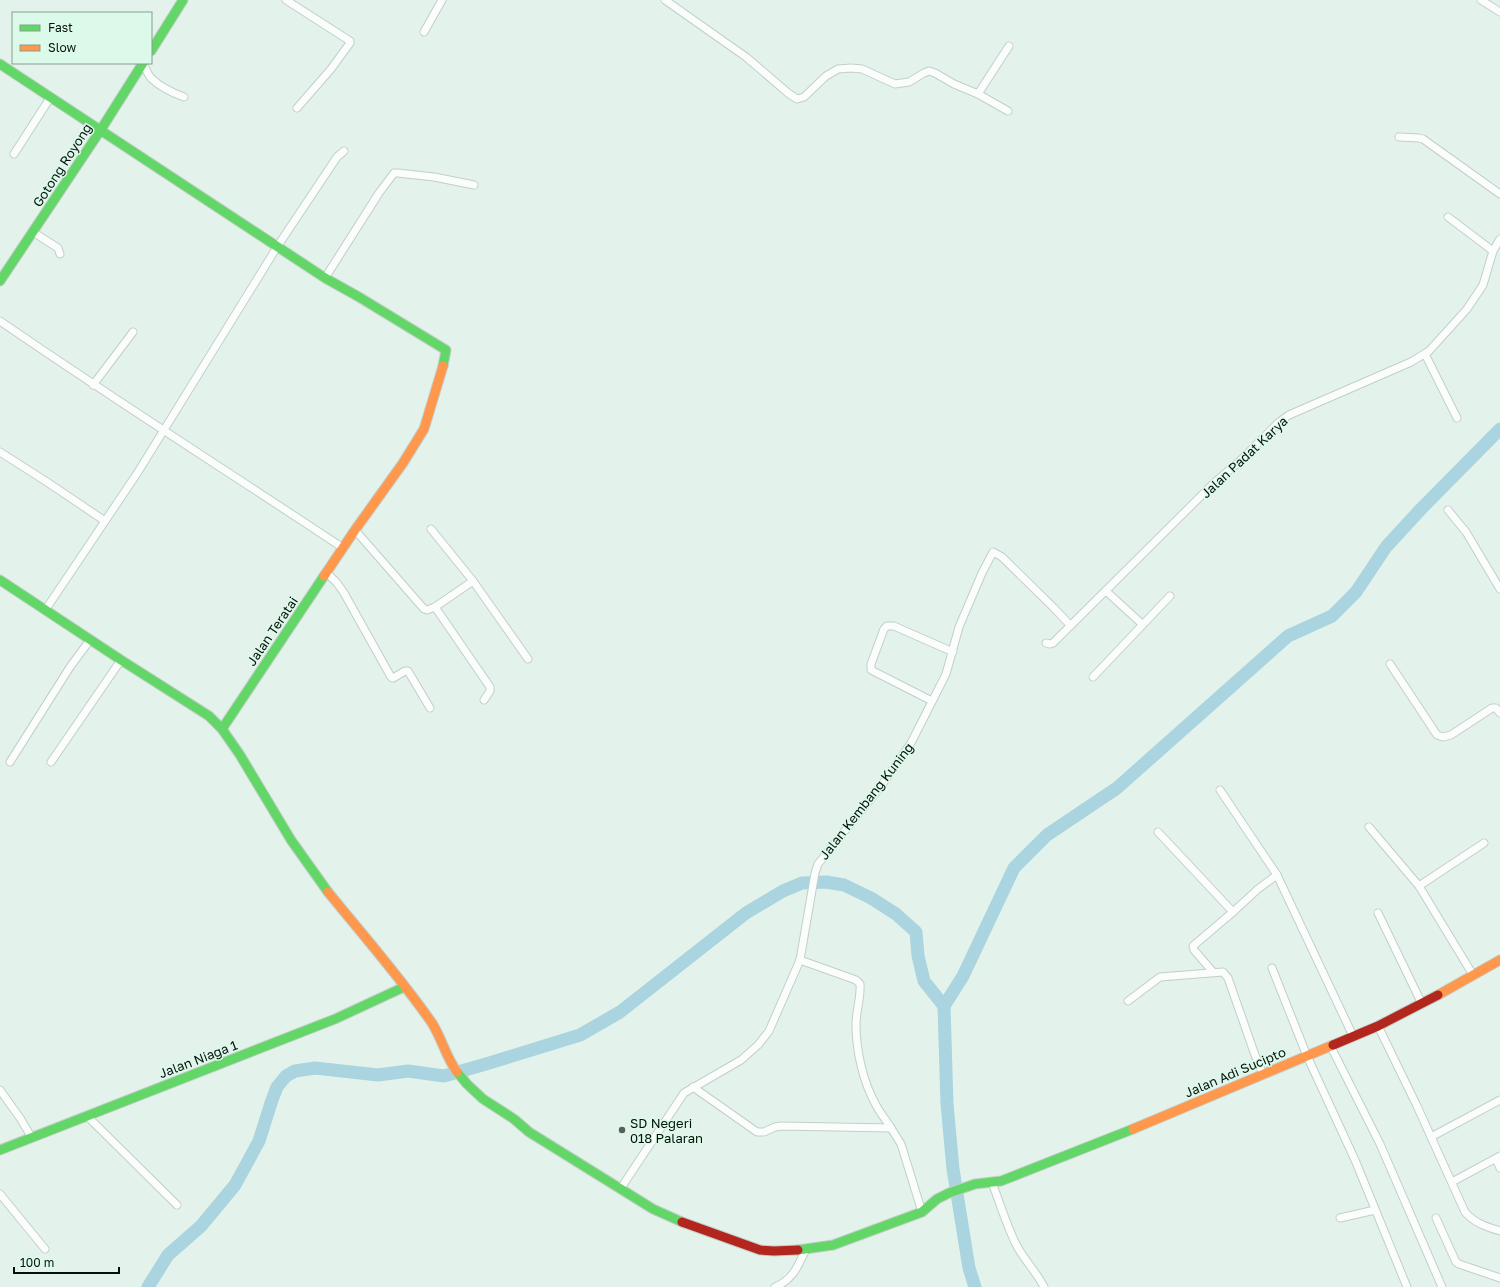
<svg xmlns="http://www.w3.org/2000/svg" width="1500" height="1287" font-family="'Golos Text',sans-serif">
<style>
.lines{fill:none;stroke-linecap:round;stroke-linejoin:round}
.river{stroke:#aad4e0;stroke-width:13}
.street-casing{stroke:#c2cfc8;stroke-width:9}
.fast-casing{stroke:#c2cfc8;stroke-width:11}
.slow-casing{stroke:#c2cfc8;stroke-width:11}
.jam-casing{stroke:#c2cfc8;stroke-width:11}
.street{stroke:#fbfdfc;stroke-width:7}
.fast{stroke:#63d668;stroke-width:9}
.slow{stroke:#ff974d;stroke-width:9}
.jam{stroke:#b3261e;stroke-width:9}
.poi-dot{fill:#54605a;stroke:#dcfaea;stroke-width:1.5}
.labels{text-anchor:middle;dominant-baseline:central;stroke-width:3;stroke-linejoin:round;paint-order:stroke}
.street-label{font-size:13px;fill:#07110c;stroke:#dcfaea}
.poi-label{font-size:13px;fill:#07110c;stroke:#dcfaea;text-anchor:start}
</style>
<rect width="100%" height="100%" fill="#e3f3eb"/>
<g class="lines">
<!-- river -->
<g class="river">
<path d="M148,1287L168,1255L201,1226L235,1185L259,1141L272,1100L277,1087L286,1076L295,1071L315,1068L378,1075L408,1071L444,1076L486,1064L580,1035L620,1012L746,913L783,891L802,883L826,882L844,885L871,898L896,914L916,932L918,956L924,981L944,1006"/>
<path d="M975,1287L969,1268L953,1169L947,1104L944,1006L963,976L1014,868L1047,835L1117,788L1288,636L1332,616L1356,592L1386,547L1420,510L1500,429"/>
</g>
<!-- street casing -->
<g class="street-casing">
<g id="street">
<path d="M286,0L350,41V43L331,69L297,108"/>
<path d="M665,0L746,57L788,93L797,99L804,97L826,76L838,69L851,68L862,69L895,84L909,82L924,73L929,71L935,73L954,84L978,94L1008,111"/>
<path d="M1481,0L1500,12"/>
<path d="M424,32L442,0"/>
<path d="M143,64C146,68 147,74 151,78C160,87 173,93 184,97"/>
<path d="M978,94L1009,46"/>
<path d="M1399,137L1419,138L1423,139L1500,194"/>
<path d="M14,154L50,98"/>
<path d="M1448,217L1493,251"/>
<path d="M33,232L58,248L60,254"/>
<path d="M325,278L379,193L394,173H398L434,177L474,185"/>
<path d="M0,321C113,399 229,472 343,548"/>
<path d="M1425,354L1457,418"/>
<path d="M93,385L133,332"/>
<path d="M0,452L47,482L105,521"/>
<path d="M1448,510L1466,532L1500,589"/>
<path d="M355,530L424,609L427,610L435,607L473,581L431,529"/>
<path d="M327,573L337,583L344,593L391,677L393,678L405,671H408L430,708"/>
<path d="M473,581L528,659"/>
<path d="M1106,591L1142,624"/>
<path d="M435,607L490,687V691L484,700"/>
<path d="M46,609L138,472L277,247L337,157L344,151"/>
<path d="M1046,643L1050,644L1053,643L1213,484L1241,460L1278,423L1289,415L1411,362L1429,351L1467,309L1483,285L1493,251L1500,239"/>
<path d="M1390,664L1437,735L1443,737L1451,735L1492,708H1496L1500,713"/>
<path d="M1093,677L1170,596"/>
<path d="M932,701L871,670V664L884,629L887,626H894L953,652"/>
<path d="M10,762L70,667L90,640"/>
<path d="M51,762L121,660"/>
<path d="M1220,790L1277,875L1353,1036"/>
<path d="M1369,827L1419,886"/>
<path d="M1158,832L1233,912L1258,889L1277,875"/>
<path d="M1378,913L1422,1004"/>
<path d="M800,960L856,980L860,984C861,998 856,1011 856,1024C856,1051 863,1082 876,1105C880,1113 886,1120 891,1128"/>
<path d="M1272,968L1307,1056L1355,1160L1407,1287"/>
<path d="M1213,972L1194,950L1193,946L1233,912"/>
<path d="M1473,975L1419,886L1484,843"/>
<path d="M1128,1001L1160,977L1223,972L1228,978L1255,1055L1263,1074"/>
<path d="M1378,1026L1417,1106L1465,1212C1474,1223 1487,1227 1500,1231"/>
<path d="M1330,1045L1380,1144L1442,1287"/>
<path d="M693,1087L757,1132H764L775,1127L781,1126L891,1128L901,1144L922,1212"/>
<path d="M0,1090L20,1118L32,1138"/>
<path d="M87,1116L177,1205"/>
<path d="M1431,1137L1500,1100"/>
<path d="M1496,1159L1500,1168"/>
<path d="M1452,1182L1500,1156"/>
<path d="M992,1183C1001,1205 1007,1228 1018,1248C1026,1262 1037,1273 1044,1287"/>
<path d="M621,1188L684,1093L741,1060L758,1045L769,1031L800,960L815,873L818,864L881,786L911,743L946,674L959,627L982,573L993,552L1002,557L1053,607L1070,625"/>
<path d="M0,1194L45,1249"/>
<path d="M1340,1218L1375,1210"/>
<path d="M1436,1218L1456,1262L1459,1264L1500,1278"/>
<path d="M775,1287C793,1280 798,1266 806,1249"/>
</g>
</g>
<!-- fast casing -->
<g class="fast-casing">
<g id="fast">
<path d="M151,51L183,0"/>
<path d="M0,64L325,278L359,297L446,350L443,366"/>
<path d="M0,281L100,131L143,63"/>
<path d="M0,580L121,660L209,716L222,729L240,755L291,840L328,892"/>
<path d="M222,729L324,576"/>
<path d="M457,1072L467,1084L483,1099L514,1119L529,1132L653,1209L682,1222"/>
<path d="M0,1150L335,1019L404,987"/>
<path d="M798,1250L833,1245L922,1212L937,1199L949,1193L975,1184L1001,1181L1133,1129"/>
</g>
</g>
<!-- slow casing -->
<g class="slow-casing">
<g id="slow">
<path d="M324,576L355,530L403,463L424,429L443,366"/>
<path d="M328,892C363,935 400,977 432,1023C442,1039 446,1057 457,1072"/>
<path d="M1438,995L1500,960"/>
<path d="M1133,1129L1333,1045"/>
</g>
</g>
<!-- jam casing -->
<g class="jam-casing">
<g id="jam">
<path d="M1333,1045L1378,1026L1438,995"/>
<path d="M682,1222L760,1250L774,1251L798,1250"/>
</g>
</g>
<!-- street -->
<use href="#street" class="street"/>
<!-- fast -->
<use href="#fast" class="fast"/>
<!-- slow -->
<use href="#slow" class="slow"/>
<!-- jam -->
<use href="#jam" class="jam"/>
</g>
<!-- markers -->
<circle class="poi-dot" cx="622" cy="1130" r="4"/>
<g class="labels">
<!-- street labels -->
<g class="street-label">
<text transform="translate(62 165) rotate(-57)">Gotong Royong</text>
<text transform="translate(1244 457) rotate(-43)">Jalan Padat Karya</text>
<text transform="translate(272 631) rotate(-56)">Jalan Teratai</text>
<text transform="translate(866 801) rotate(-52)">Jalan Kembang Kuning</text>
<text transform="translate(198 1059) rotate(-21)">Jalan Niaga 1</text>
<text transform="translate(1235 1072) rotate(-23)">Jalan Adi Sucipto</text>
</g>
<!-- poi labels -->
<g class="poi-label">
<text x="630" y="1123">SD Negeri<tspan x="630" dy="15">018 Palaran</tspan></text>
</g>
</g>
<!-- legend -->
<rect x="12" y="12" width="140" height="52" fill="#dcfaea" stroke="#879d91"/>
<rect x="20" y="25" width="20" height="6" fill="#63d668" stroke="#879d91"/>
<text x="48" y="32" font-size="12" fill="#07110c">Fast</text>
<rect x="20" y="45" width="20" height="6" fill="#ff974d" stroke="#879d91"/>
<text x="48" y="52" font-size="12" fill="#07110c">Slow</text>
<!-- scale -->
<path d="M14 1267v6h105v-6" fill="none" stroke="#07110c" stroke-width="2"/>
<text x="20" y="1267" font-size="12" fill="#07110c" stroke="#dcfaea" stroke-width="3" paint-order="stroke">100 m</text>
</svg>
